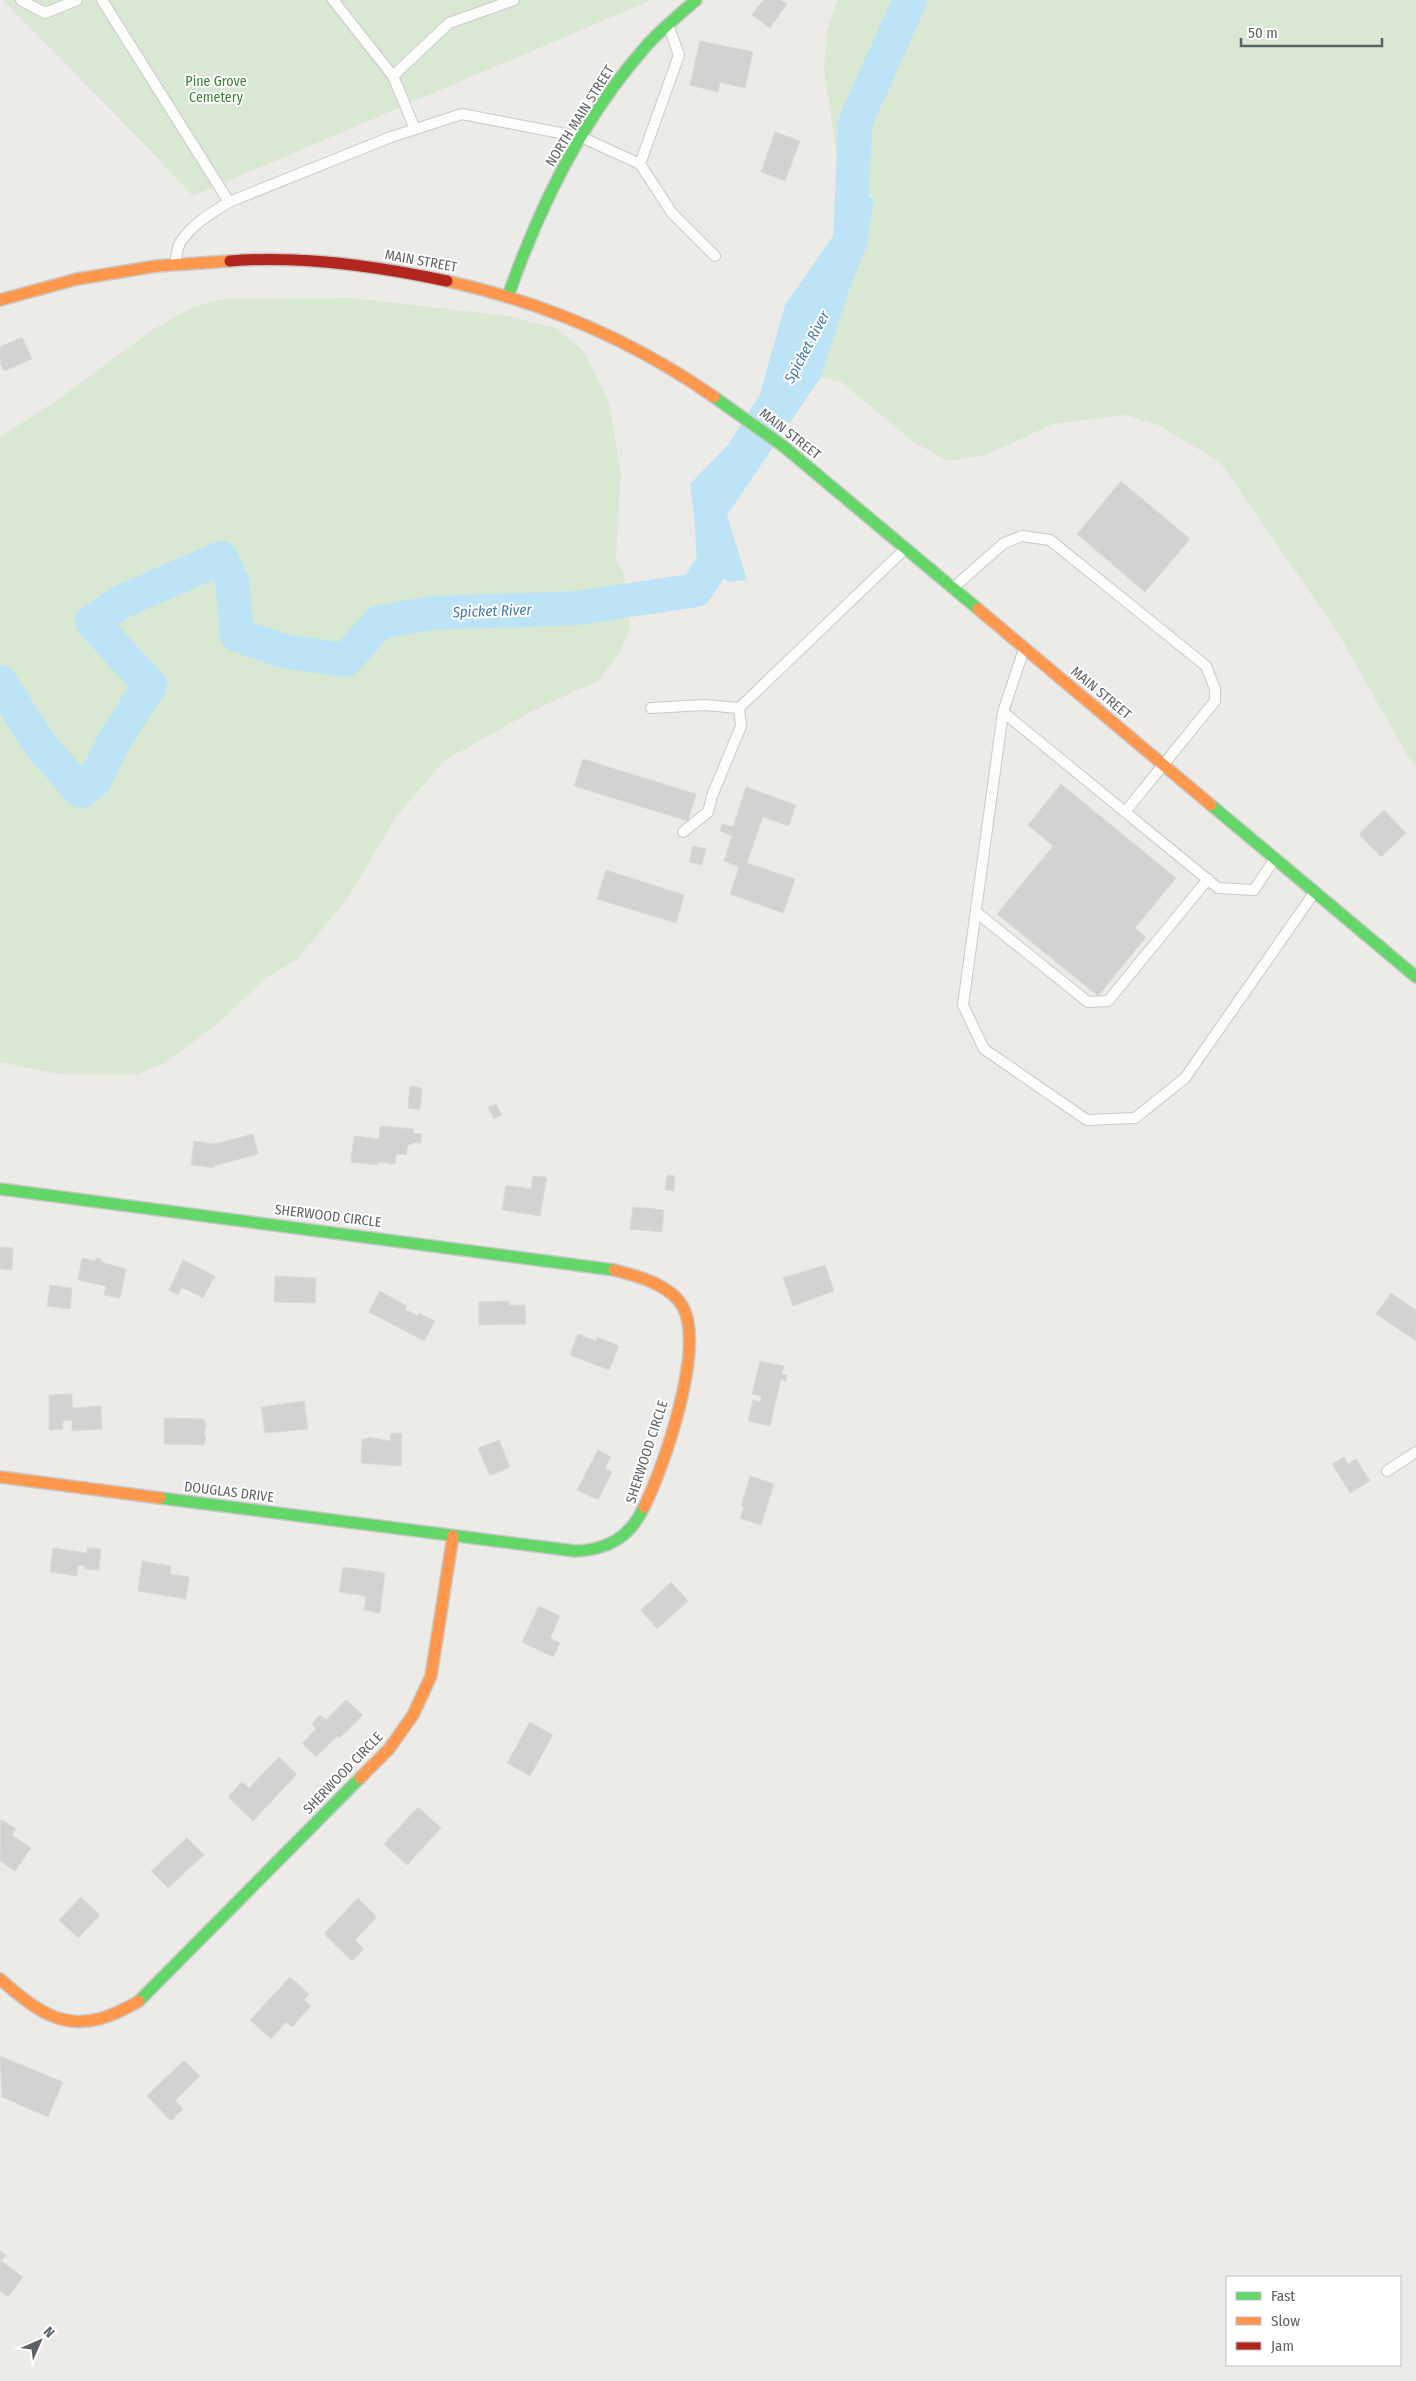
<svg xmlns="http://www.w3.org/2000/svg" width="1416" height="2381" font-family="'Fira Sans Condensed',sans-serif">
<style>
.green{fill:#d8e8d3}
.water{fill:#bde3f6}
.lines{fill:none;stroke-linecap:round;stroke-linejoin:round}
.river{stroke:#bde3f6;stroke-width:34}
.building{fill:#d3d2d0;stroke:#dcdad6}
.lane-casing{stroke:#c9c9c8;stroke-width:12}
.fast-casing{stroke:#c8c8c8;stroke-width:14}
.slow-casing{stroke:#c8c8c8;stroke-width:14}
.jam-casing{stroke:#c8c8c8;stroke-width:14}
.lane{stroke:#fcfcfb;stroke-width:10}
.fast{stroke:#63d668;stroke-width:11}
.slow{stroke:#ff974d;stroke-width:11}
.jam{stroke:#b3261e;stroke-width:11}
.labels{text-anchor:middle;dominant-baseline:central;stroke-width:4;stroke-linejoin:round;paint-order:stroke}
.park-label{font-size:14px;fill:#3b8237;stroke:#fff}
.street-label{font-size:14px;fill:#5d6265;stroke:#fff}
.water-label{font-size:15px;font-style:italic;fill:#417ca6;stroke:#fff}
</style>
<rect width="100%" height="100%" fill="#edebe7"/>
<!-- green -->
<g class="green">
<path d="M2,0H651L193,196L120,119Z"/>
<path d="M837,0H1416V767L1407,755L1338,633L1220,462L1158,425L1125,415L1053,424L986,455L947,461L912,441L841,382L821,377L850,288L867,245L874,197L837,158L824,69L827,31Z"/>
<path d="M351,298L509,316L558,329L584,352L609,403L621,473L616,561L624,573L630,629L618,655L598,681L538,708L445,760L395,818L348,898L296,960L266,978L218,1023L165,1063L136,1075L58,1074L0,1062V437L63,396L152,330L192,307L224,299Z"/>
</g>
<!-- water -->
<path class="water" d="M874,197L867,245L850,288L821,377L727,515L747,580L730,582L700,567L690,484L728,445L760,394L785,305L840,226L844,199Z"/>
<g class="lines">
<!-- river -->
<g class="river">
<path d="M850,243L855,123L910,0"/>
<path d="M0,682L41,746L81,791L95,780L114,741L150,685L92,622L121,602L221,558L232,581L237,635L283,651L345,660L380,622L432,613L578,608L696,590L714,562L712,527"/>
</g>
</g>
<!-- building -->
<g class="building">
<path d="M763,0H780L787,4L770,28L752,15Z"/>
<path d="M700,41L753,52L745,88L720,82L718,92L690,85Z"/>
<path d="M775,132L800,141L785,181L761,172Z"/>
<path d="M22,337L32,359L4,371L0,363V347Z"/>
<path d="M1121,481L1190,539L1145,592L1077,534Z"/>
<path d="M583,759L696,794L688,821L574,786Z"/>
<path d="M1061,784L1176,878L1135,928L1146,937L1098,996L997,914L1053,846L1028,825Z"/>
<path d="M746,787L796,805L789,826L763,817L747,863L795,879L783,913L730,894L739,867L724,861L732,836L720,831L722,824L733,827Z"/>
<path d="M1384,810L1406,833L1381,857L1359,834Z"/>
<path d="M693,846L706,849L702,865L689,862Z"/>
<path d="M606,870L684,895L676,923L597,899Z"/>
<path d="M410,1086L422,1088L420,1110L408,1108Z"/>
<path d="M496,1104L502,1115L494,1119L488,1107Z"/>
<path d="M380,1126L414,1129L413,1133L422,1134L421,1143L413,1142L412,1145L408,1144L406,1155L396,1154L395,1164L378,1162L377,1165L351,1162L354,1136L379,1139Z"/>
<path d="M253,1134L258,1154L214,1166V1168L191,1165L194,1141L215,1144Z"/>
<path d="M667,1175L675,1176L674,1191L665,1190Z"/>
<path d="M533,1176L547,1177L540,1216L502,1210L506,1185L531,1189Z"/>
<path d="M633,1207L664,1210L662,1232L630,1229Z"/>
<path d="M0,1247L13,1248L12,1270L0,1269Z"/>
<path d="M82,1258L95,1261L96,1258L101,1259V1262L126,1269L120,1298L104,1295L106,1286L78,1280Z"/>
<path d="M183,1260L215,1276L203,1298L182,1287L178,1295L169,1290Z"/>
<path d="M825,1265L834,1291L793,1306L783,1278Z"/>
<path d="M275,1276L316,1278L315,1303L274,1302Z"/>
<path d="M50,1285L72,1288L70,1309L47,1306Z"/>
<path d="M380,1291L407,1306L405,1309L417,1316L419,1313L435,1321L424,1341L369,1312Z"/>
<path d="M1391,1293L1416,1310V1341L1376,1314Z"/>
<path d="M509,1301V1305H525L526,1324L479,1325V1302Z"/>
<path d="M578,1334L596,1341L597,1337L619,1346L609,1370L570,1355Z"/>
<path d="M760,1361L784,1366L782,1374L787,1375L786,1381L781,1379L770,1426L748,1421L753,1400L760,1402L762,1396L752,1394Z"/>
<path d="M72,1394V1408L101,1406L102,1429L72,1431V1420L62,1421L63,1429L49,1430V1395Z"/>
<path d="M304,1401L308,1429L265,1433L261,1407Z"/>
<path d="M164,1418L204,1419L206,1425L204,1435L206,1436L204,1445L164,1444Z"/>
<path d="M391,1433H402L401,1466L361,1463L362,1439H368V1437L390,1441Z"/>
<path d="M499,1440L510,1467L490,1476L478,1448Z"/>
<path d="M598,1450L611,1457L605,1468L612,1472L598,1500L577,1490Z"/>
<path d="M1344,1457L1348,1464L1356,1459L1370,1481L1350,1493L1332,1464Z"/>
<path d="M750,1476L774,1484L761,1525L740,1518L744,1507L741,1506Z"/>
<path d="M53,1548L87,1553V1548L101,1549L99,1570L85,1569V1566L78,1565L77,1576L50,1572Z"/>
<path d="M142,1561L171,1566L170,1574L189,1577L186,1599L138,1591Z"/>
<path d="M343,1567L385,1573L380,1613L364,1610L366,1596L339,1592Z"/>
<path d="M671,1582L688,1601L657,1629L641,1610Z"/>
<path d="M539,1606L560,1616L550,1638L560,1643L553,1657L522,1642Z"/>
<path d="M346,1700L363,1715L340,1738L337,1736L316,1757L302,1743L316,1729L312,1724L320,1715L326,1720Z"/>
<path d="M530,1722L553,1735L530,1776L507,1763Z"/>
<path d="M279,1757L297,1774L253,1821L228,1797L242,1782L249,1788Z"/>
<path d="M418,1807L441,1828L407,1865L384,1844Z"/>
<path d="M1,1819L16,1829L12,1835L31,1848L15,1871L0,1861Z"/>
<path d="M187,1838L204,1855L168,1888L151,1871Z"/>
<path d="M81,1897L100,1915L78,1938L59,1920Z"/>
<path d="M358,1898L377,1917L355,1940L364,1949L352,1961L324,1934Z"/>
<path d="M290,1977L309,1994L304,2000L311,2006L292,2027L286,2022L271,2039L250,2020Z"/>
<path d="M0,2056L63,2082L48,2117L2,2097Z"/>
<path d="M184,2060L200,2076L175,2101L183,2109L171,2121L147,2096Z"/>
<path d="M0,2251L6,2255L1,2261L23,2277L8,2297L0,2291Z"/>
</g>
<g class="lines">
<!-- lane casing -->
<g class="lane-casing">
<g id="lane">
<path d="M21,0L45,13L77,0"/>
<path d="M102,0L229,202C211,213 191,225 180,243C177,248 177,257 175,263"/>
<path d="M333,0L393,76"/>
<path d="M415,129L393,76L449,23L514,0"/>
<path d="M640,164L672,213L715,256"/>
<path d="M229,202L391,137L462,114L581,137L640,164L679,55L669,27"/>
<path d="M953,588L1004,543L1022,536L1050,540L1206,666L1215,689V701L1125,812"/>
<path d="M1024,649L1003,712L963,1005L984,1049L1087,1120L1135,1118L1185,1078L1314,893"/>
<path d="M651,708L704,705L739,708"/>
<path d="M1003,712L1218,888L1254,890L1274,860"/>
<path d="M683,832L708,812L712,796L741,726L739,708L905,549"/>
<path d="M976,912L1088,1002L1108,1001L1208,879"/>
<path d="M1387,1471L1416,1452"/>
</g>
</g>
<!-- fast casing -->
<g class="fast-casing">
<g id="fast">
<path d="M508,296C540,205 583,116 648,44C663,28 680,14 696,0"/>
<path d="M714,397L783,446L978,609"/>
<path d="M1211,805L1416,977"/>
<path d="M0,1189L614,1270"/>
<path d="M160,1498L575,1551C608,1550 630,1537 644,1507"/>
<path d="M139,2001L360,1778"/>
</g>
</g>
<!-- slow casing -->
<g class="slow-casing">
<g id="slow">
<path d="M447,281C542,302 634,341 714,397"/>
<path d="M0,300L77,279L157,266L230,261"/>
<path d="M978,609L1211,805"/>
<path d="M614,1270C637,1276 670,1284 683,1307C705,1348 664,1467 644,1507"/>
<path d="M0,1477L160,1498"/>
<path d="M360,1778L389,1749L413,1715L431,1676L453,1536"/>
<path d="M0,1979C49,2023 79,2037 139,2001"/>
</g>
</g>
<!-- jam casing -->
<g class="jam-casing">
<path id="jam" d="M230,261C302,255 377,266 447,281"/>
</g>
<!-- lane -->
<use href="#lane" class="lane"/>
<!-- fast -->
<use href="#fast" class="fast"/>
<!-- slow -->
<use href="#slow" class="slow"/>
<!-- jam -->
<use href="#jam" class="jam"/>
</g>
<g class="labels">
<!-- park labels -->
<g class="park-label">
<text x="216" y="81">Pine Grove<tspan x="216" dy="16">Cemetery</tspan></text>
</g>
<!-- street labels -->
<g class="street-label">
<text transform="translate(580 116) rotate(-58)">NORTH MAIN STREET</text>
<text transform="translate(421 261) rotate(10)">MAIN STREET</text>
<text transform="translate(790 434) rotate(38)">MAIN STREET</text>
<text transform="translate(1101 693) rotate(40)">MAIN STREET</text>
<text transform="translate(328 1216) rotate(7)">SHERWOOD CIRCLE</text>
<text transform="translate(647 1452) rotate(-72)">SHERWOOD CIRCLE</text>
<text transform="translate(229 1492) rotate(7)">DOUGLAS DRIVE</text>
<text transform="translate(343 1773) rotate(-46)">SHERWOOD CIRCLE</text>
</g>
<!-- water labels -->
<g class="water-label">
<text transform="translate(807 347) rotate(-62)">Spicket River</text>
<text transform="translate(492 611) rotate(-2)">Spicket River</text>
</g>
</g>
<!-- legend -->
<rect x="1226" y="2276" width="175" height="90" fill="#ffffff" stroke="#bec0c1"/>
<rect x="1236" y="2292" width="25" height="8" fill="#63d668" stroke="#bec0c1"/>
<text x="1271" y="2301" font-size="15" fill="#5d6265">Fast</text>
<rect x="1236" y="2317" width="25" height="8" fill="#ff974d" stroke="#bec0c1"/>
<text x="1271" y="2326" font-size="15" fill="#5d6265">Slow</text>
<rect x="1236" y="2342" width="25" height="8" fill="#b3261e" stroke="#bec0c1"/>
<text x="1271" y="2351" font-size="15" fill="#5d6265">Jam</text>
<!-- north arrow -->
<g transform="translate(40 2341) rotate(45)" stroke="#ffffff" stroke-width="4" paint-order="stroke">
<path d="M0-4L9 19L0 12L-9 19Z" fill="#5d6265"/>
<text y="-8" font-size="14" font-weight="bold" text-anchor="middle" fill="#5d6265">N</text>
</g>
<!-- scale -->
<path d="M1241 38v8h141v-8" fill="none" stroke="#5d6265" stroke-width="2.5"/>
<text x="1248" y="38" font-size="15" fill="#5d6265" stroke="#ffffff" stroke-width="4" paint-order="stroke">50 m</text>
</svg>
